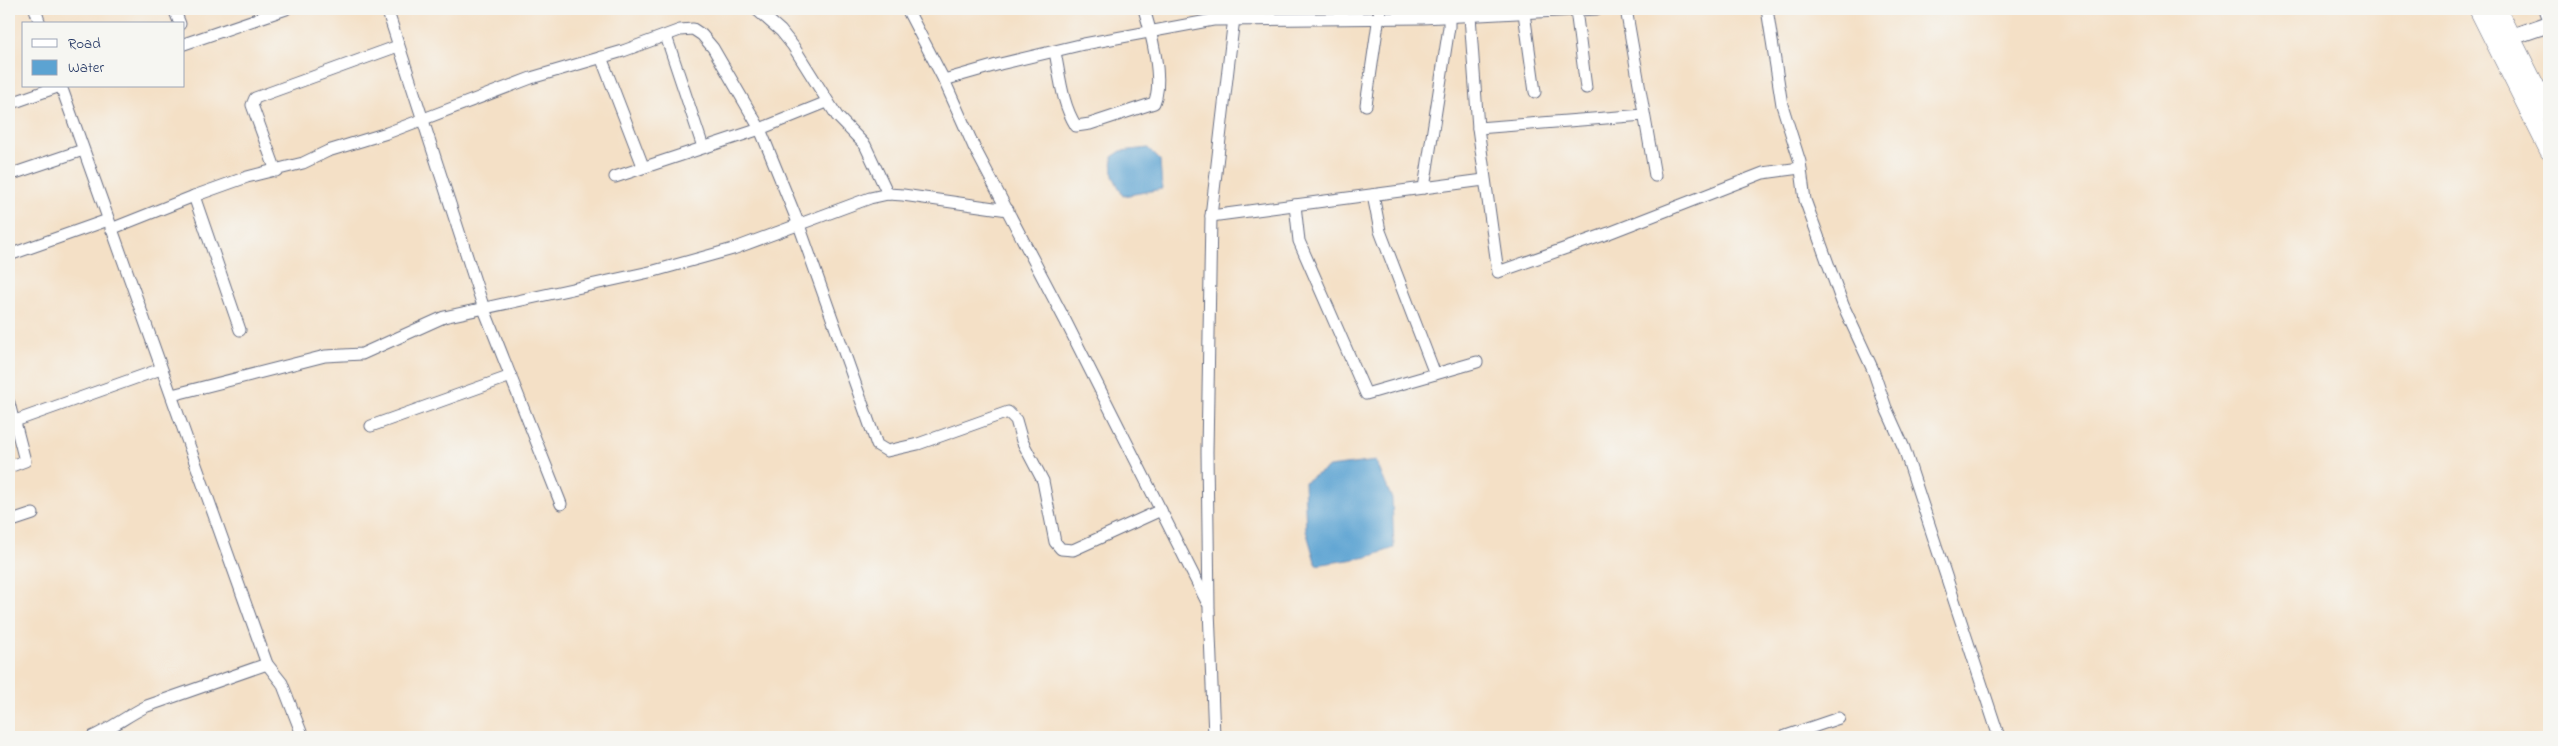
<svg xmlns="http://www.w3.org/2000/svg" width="2558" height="746" font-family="'Indie Flower',sans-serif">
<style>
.water{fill:#5ca3d2;stroke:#3c6998}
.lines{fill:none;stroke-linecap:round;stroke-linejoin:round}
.street-casing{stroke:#676d82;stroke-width:13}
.secondary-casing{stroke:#676d82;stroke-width:18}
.primary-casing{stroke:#676d82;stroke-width:19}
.street{stroke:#fff;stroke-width:11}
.secondary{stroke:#fff;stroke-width:16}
.primary{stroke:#fff;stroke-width:18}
</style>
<rect width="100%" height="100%" fill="#f6f6f2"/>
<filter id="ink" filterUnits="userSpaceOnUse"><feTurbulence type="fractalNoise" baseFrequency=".02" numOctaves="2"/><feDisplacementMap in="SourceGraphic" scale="10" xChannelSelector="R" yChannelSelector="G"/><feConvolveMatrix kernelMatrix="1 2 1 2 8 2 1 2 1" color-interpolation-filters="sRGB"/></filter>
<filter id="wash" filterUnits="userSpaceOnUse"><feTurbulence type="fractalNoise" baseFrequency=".0096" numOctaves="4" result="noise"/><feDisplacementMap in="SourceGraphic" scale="20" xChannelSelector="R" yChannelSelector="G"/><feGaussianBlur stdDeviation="1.12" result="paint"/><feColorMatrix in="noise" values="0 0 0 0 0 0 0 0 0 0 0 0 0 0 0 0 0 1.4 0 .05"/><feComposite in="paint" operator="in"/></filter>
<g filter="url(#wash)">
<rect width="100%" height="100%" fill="#f4e0c6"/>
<!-- water -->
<g class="water">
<path d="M1148,148L1160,160L1162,189L1123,196L1113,176L1112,157L1121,151Z"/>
<path d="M1376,461L1392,499L1394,548L1368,557L1316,565L1306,530L1304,482L1329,467Z"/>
</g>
</g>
<g filter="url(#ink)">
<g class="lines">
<!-- street casing -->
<g class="street-casing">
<g id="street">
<path d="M35,9L40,24"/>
<path d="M174,9L180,24"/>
<path d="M387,9L484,309L561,504"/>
<path d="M756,9L781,31L793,46L837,116L865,145L888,194"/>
<path d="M907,9L944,80L974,147L1066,322L1207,602"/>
<path d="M1626,9L1655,176"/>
<path d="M1767,9L1782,105L1800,162L1805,200L1843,305L1873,370L1886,408L1904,448L1999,737"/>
<path d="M2545,9L2549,20"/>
<path d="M1576,10L1586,88"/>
<path d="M1524,13L1535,92"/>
<path d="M1470,16L1478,128L1498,272L1609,233L1763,173L1800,168"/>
<path d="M666,36L703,147"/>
<path d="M184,44L286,9"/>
<path d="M1055,52C1060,77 1062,104 1076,126L1090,124L1154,103C1164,81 1151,32 1144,9"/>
<path d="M601,57L643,166"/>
<path d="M944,80L1000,64L1084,44L1213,20L1423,18L1597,9"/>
<path d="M61,86L267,664L282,683L303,737"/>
<path d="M9,104L60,86"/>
<path d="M1366,105L1380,9"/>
<path d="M1478,128L1644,115"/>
<path d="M276,171L252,105L255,98L398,46"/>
<path d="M9,175L83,150"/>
<path d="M615,177L760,129L827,102"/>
<path d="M1424,188L1449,27V9"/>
<path d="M1373,195L1380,231L1435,374"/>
<path d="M194,196L240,330"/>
<path d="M1295,205L1299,241L1366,394L1477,362"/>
<path d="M1211,216L1484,180"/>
<path d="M111,229L194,196L247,177L303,163L328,151L387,133L531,78L623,51L680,30L693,29L702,35L713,48L760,129L799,225L877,445L887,451L918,444L1008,412L1016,420L1022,441L1043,481L1055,542L1061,549L1073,550L1161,510"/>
<path d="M9,255L108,220"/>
<path d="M172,395L325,356L362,354L444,317L654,271L733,249L870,198L888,194L903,195L1008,210"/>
<path d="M9,403L15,427"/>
<path d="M15,421L161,369"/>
<path d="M371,426L511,376"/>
<path d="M9,467L25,461L16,426"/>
<path d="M9,522L33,514"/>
<path d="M92,737C112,728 128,715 147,706L267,664"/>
<path d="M1214,737L1209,609L1207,452L1211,216L1235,9"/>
<path d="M1783,737L1839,718"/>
</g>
</g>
<!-- secondary casing -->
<g class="secondary-casing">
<path id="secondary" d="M2500,41L2549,24"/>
</g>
<!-- primary casing -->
<g class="primary-casing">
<g id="primary">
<path d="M2478,9L2549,151"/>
<path d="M2497,9L2549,113"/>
</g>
</g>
<!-- street -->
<use href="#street" class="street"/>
<!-- secondary -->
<use href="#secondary" class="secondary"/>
<!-- primary -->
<use href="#primary" class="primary"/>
</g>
</g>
<!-- margin -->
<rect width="2558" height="746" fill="none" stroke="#f6f6f2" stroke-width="30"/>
<!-- legend -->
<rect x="22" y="22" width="162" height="65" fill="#f6f6f2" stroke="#9ea6b7"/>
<rect x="32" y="39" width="25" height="8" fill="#ffffff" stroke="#9ea6b7"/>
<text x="68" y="48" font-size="15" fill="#1b2f5e">Road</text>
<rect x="32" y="60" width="25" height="15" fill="#5ca3d2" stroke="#9ea6b7"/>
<text x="68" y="72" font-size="15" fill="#1b2f5e">Water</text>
</svg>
